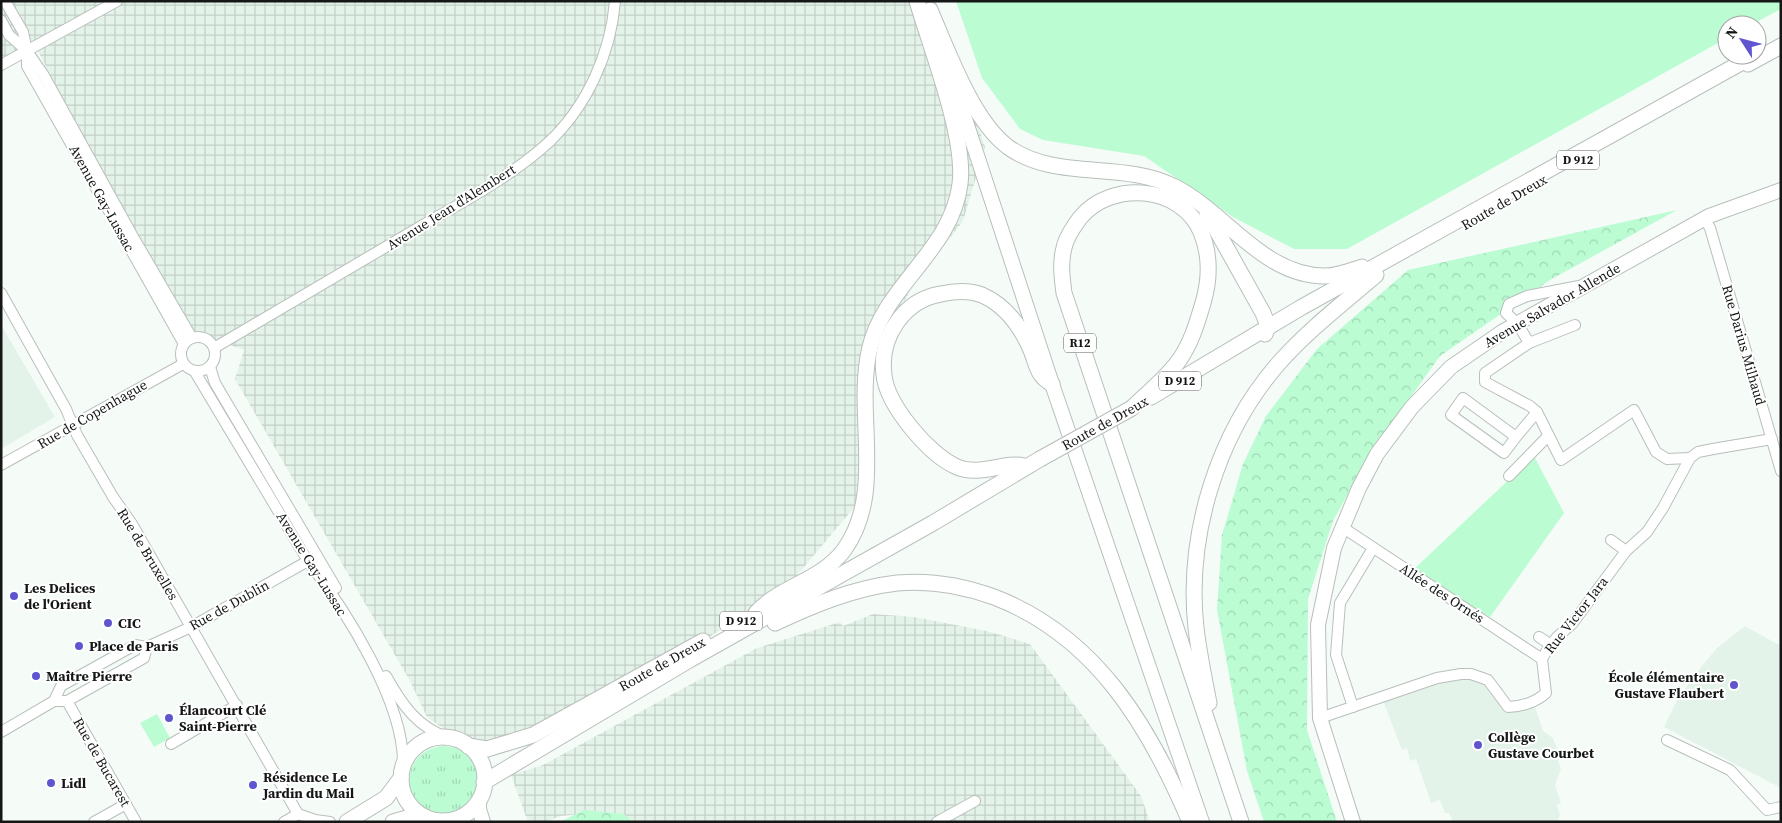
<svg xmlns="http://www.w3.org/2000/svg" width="1782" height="823" font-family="'Source Serif 4',serif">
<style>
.built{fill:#e4f3e9}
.industrial{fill:url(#industrial-grid)}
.grass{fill:url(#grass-tufts)}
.forest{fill:url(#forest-crowns)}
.park{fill:#bbfcd3}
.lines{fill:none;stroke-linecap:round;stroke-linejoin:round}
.street-casing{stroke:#b8bfbb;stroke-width:12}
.secondary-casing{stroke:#b8bfbb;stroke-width:16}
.primary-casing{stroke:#b8bfbb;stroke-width:17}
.street{stroke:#fff;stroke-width:10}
.secondary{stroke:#fff;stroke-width:14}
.primary{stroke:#fff;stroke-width:15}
.primary-bridge-casing{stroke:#b8bfbb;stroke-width:17;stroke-linecap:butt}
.primary-bridge{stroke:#fff;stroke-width:15}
.poi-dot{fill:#5f55ce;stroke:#fff;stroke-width:2}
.labels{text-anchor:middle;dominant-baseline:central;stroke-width:4;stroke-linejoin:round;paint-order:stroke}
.shield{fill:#fff;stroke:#5a5d5b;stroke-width:1}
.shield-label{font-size:12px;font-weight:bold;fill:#141715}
.street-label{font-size:14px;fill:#141715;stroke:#fff}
.poi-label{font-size:14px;font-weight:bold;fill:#141715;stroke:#fff;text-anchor:start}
</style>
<defs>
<pattern id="industrial-grid" width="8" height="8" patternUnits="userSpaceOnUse" patternTransform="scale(1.25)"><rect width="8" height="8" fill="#e4f3e9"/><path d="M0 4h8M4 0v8" fill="none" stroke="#c3d0c7"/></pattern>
<pattern id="grass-tufts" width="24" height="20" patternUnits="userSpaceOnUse" patternTransform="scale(1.25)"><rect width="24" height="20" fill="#bbfcd3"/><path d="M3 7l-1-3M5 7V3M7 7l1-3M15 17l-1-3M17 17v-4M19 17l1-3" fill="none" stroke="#a0d7b4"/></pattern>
<pattern id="forest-crowns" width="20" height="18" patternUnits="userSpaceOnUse" patternTransform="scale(1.25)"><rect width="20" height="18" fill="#bbfcd3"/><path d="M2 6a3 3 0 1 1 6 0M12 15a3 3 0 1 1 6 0" fill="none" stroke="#a0d7b4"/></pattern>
</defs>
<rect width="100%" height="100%" fill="#f5fcf7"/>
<!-- built -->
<g class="built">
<path d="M1,325L55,417L1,449Z"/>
<path d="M1745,626L1781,646V788L1664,727L1678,698L1697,672L1717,648Z"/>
<path d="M1480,676L1504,703L1533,701L1543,731L1553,738L1560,756L1558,761L1561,769L1555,785L1561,803L1557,805L1560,815L1557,822H1453L1449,813H1445L1440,800L1431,803L1416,759L1410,761L1407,748L1402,750L1382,698L1437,678Z"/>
</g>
<!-- industrial -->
<g class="industrial">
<path d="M1,1H936L985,147L963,221L914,284L876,350L865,410L868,491L788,586L575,724L473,749L427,717L410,681L235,379L244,350L213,339H195L132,235L37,49L1,65Z"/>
<path d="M873,614L914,617L987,631L1030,644L1141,796L1150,822H615L583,814L561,816L545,822H528L511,775L543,765L757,648L840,622L843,626Z"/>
</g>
<!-- grass -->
<circle class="grass" cx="444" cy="781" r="35"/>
<!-- forest -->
<g class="forest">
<path d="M1677,210L1550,280L1440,356L1370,454L1333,521L1308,599L1307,730L1337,822H1264L1247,771L1217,610L1222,535L1243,464L1266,416L1317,349L1408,270Z"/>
<path d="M584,810L624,814L633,822H560Z"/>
</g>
<!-- park -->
<g class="park">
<path d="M956,1H1781V9L1751,25H1727V38L1347,249H1294L1233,217L1144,156L1043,140L1020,129L982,78Z"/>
<path d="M1534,456L1564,513L1490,617L1413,570Z"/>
<path d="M157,714L170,738L154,747L140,723Z"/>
</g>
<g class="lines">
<!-- street casing -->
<g class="street-casing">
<g id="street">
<path d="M5,1L23,32L27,51L43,74L132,235L192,338"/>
<path d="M1,20L9,35L27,51V66L184,344"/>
<path d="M1,65L117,1"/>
<path d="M1705,219L1710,228L1781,471"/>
<path d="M1,293L66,409L77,435L113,497L132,524L298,814L315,820L330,822"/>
<path d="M1575,325L1529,343L1485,373V382L1530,406L1537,412L1561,460L1634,410L1656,452L1667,459L1690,458"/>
<circle cx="198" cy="354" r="17"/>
<path d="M1529,343L1518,324L1506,313L1509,304L1527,296L1579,286"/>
<path d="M214,348C284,307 354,266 423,225C466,200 512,176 549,142C587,106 611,53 615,1"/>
<path d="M210,367L215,383L336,588"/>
<path d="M195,372L308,561C346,611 405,703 403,766"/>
<path d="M1516,437L1504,453L1451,415L1463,398L1516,437L1537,412"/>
<path d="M1,465L183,364"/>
<path d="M1509,476L1548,436"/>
<path d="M1342,527L1542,659"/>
<path d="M1611,540L1626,551"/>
<path d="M1539,637L1551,645"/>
<path d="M147,647L144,658L67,701H54L61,686L135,645L147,647L191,627L308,561"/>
<path d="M386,676C402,705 418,728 449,738"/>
<path d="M67,701L136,822"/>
<path d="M1353,707L1336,655L1340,603L1373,548"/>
<path d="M1320,718L1437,678L1461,674H1471L1488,680L1508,707C1521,707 1536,702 1546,693L1542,659L1546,652L1557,637L1572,624L1626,551L1647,532L1663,508L1690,458L1698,452L1713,449L1772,439"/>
<path d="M1,732L54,701"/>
<path d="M1667,740L1730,770L1767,810L1781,807"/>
<path d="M171,744L237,705"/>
<path d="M94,822L126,804"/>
<path d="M284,822L298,814"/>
<path d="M937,822L975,801"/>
</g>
</g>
<!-- secondary casing -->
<g class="secondary-casing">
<g id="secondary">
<path d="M947,64L1052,384L1202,822"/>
<path d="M479,800V809L483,822"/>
<path d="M439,821L444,822"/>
<path d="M1353,822L1320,718L1318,625L1334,548L1359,488L1377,454L1412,407L1451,367L1502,332L1709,216L1781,190"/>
</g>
</g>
<!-- primary casing -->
<g class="primary-casing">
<g id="primary">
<path d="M930,10C948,51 972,120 1008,147C1057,182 1123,160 1175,187C1226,213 1263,276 1325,276C1337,276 1350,271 1362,267"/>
<path d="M1748,64L1781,46"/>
<path d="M1207,213L1263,313L1268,326L1265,334"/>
<path d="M1151,397L1302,307L1755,55"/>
<path d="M1132,408C1148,392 1168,377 1180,359C1192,341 1197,323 1203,303C1210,279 1211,256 1201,232C1181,185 1111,180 1080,218C1074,226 1066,237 1064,248C1060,263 1062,277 1064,293L1241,822"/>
<path d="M1024,466C1005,461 979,477 957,467C929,455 887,405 884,375C879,337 904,300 941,294C954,291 969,290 982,295C1007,306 1021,327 1031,350C1037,365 1037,376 1052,384"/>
<path d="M756,613C780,586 821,581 844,550C886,492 854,413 870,347C885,285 952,250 960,184C966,137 931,49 917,1"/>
<path d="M775,623C813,605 854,588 897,583C929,580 964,586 994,597C1096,636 1149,726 1190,822"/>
<path d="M1209,703C1204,678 1199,653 1196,628C1186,536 1217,434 1278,364C1307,331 1342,304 1376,275"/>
<circle cx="443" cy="779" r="42"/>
<path d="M468,746L487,749L533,735L703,641"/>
<path d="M484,782L691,659L933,523L1040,459"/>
<path d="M347,822L386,798L401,778"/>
<path d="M393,822L414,816L425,817"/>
</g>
</g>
<!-- street -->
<use href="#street" class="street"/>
<!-- secondary -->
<use href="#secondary" class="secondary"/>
<!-- primary -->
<use href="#primary" class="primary"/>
<!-- primary-bridge casing -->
<g class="primary-bridge-casing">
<path id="primary-bridge" d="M1040,459L1132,408"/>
</g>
<!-- primary-bridge -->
<use href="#primary-bridge" class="primary-bridge"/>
</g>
<!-- markers -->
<g class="poi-dot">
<circle cx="14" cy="596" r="5"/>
<circle cx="108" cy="623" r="5"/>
<circle cx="79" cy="646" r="5"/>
<circle cx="36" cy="676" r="5"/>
<circle cx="1734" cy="685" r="5"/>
<circle cx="169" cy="718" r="5"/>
<circle cx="1478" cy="745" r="5"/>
<circle cx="51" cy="783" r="5"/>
<circle cx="253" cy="785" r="5"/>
</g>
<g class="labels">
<!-- shield labels -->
<g class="shield">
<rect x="1557" y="150.5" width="42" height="19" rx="4"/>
<rect x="1064" y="333.5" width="32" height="19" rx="4"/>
<rect x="1159" y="371.5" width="42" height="19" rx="4"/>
<rect x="720" y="611.5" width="42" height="19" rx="4"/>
</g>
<g class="shield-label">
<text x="1578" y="160">D 912</text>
<text x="1080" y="343">R12</text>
<text x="1180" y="381">D 912</text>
<text x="741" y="621">D 912</text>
</g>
<!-- street labels -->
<g class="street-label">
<text transform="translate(102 198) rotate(61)">Avenue Gay-Lussac</text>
<text transform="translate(1504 202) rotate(-30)">Route de Dreux</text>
<text transform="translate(451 207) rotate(-32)">Avenue Jean d'Alembert</text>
<text transform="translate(1552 305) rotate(-30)">Avenue Salvador Allende</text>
<text transform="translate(1744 345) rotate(74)">Rue Darius Milhaud</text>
<text transform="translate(92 414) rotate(-30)">Rue de Copenhague</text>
<text transform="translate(1105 423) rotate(-29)">Route de Dreux</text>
<text transform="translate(148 554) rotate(59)">Rue de Bruxelles</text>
<text transform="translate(312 564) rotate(58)">Avenue Gay-Lussac</text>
<text transform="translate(1442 593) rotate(33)">Allée des Ornés</text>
<text transform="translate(229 605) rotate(-29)">Rue de Dublin</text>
<text transform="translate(1576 615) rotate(-52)">Rue Victor Jara</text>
<text transform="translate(662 664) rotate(-29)">Route de Dreux</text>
<text transform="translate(102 762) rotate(60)">Rue de Bucarest</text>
</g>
<!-- poi labels -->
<g class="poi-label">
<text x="24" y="588">Les Delices<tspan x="24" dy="16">de l'Orient</tspan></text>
<text x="118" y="623">CIC</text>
<text x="89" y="646">Place de Paris</text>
<text x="46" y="676">Maître Pierre</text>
<text x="1724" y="677" text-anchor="end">École élémentaire<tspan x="1724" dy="16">Gustave Flaubert</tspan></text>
<text x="179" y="710">Élancourt Clé<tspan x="179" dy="16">Saint-Pierre</tspan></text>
<text x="1488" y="737">Collège<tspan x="1488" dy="16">Gustave Courbet</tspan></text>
<text x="263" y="777">Résidence Le<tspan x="263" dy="16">Jardin du Mail</tspan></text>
<text x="61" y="783">Lidl</text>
</g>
</g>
<!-- border -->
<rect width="1782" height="823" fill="none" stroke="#141715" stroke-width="5"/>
<!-- north arrow -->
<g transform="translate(1742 40) rotate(306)"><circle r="24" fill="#ffffff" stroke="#a1a2a1"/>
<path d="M0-4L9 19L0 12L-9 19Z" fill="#5f55ce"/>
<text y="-8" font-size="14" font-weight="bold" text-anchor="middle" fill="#141715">N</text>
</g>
</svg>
